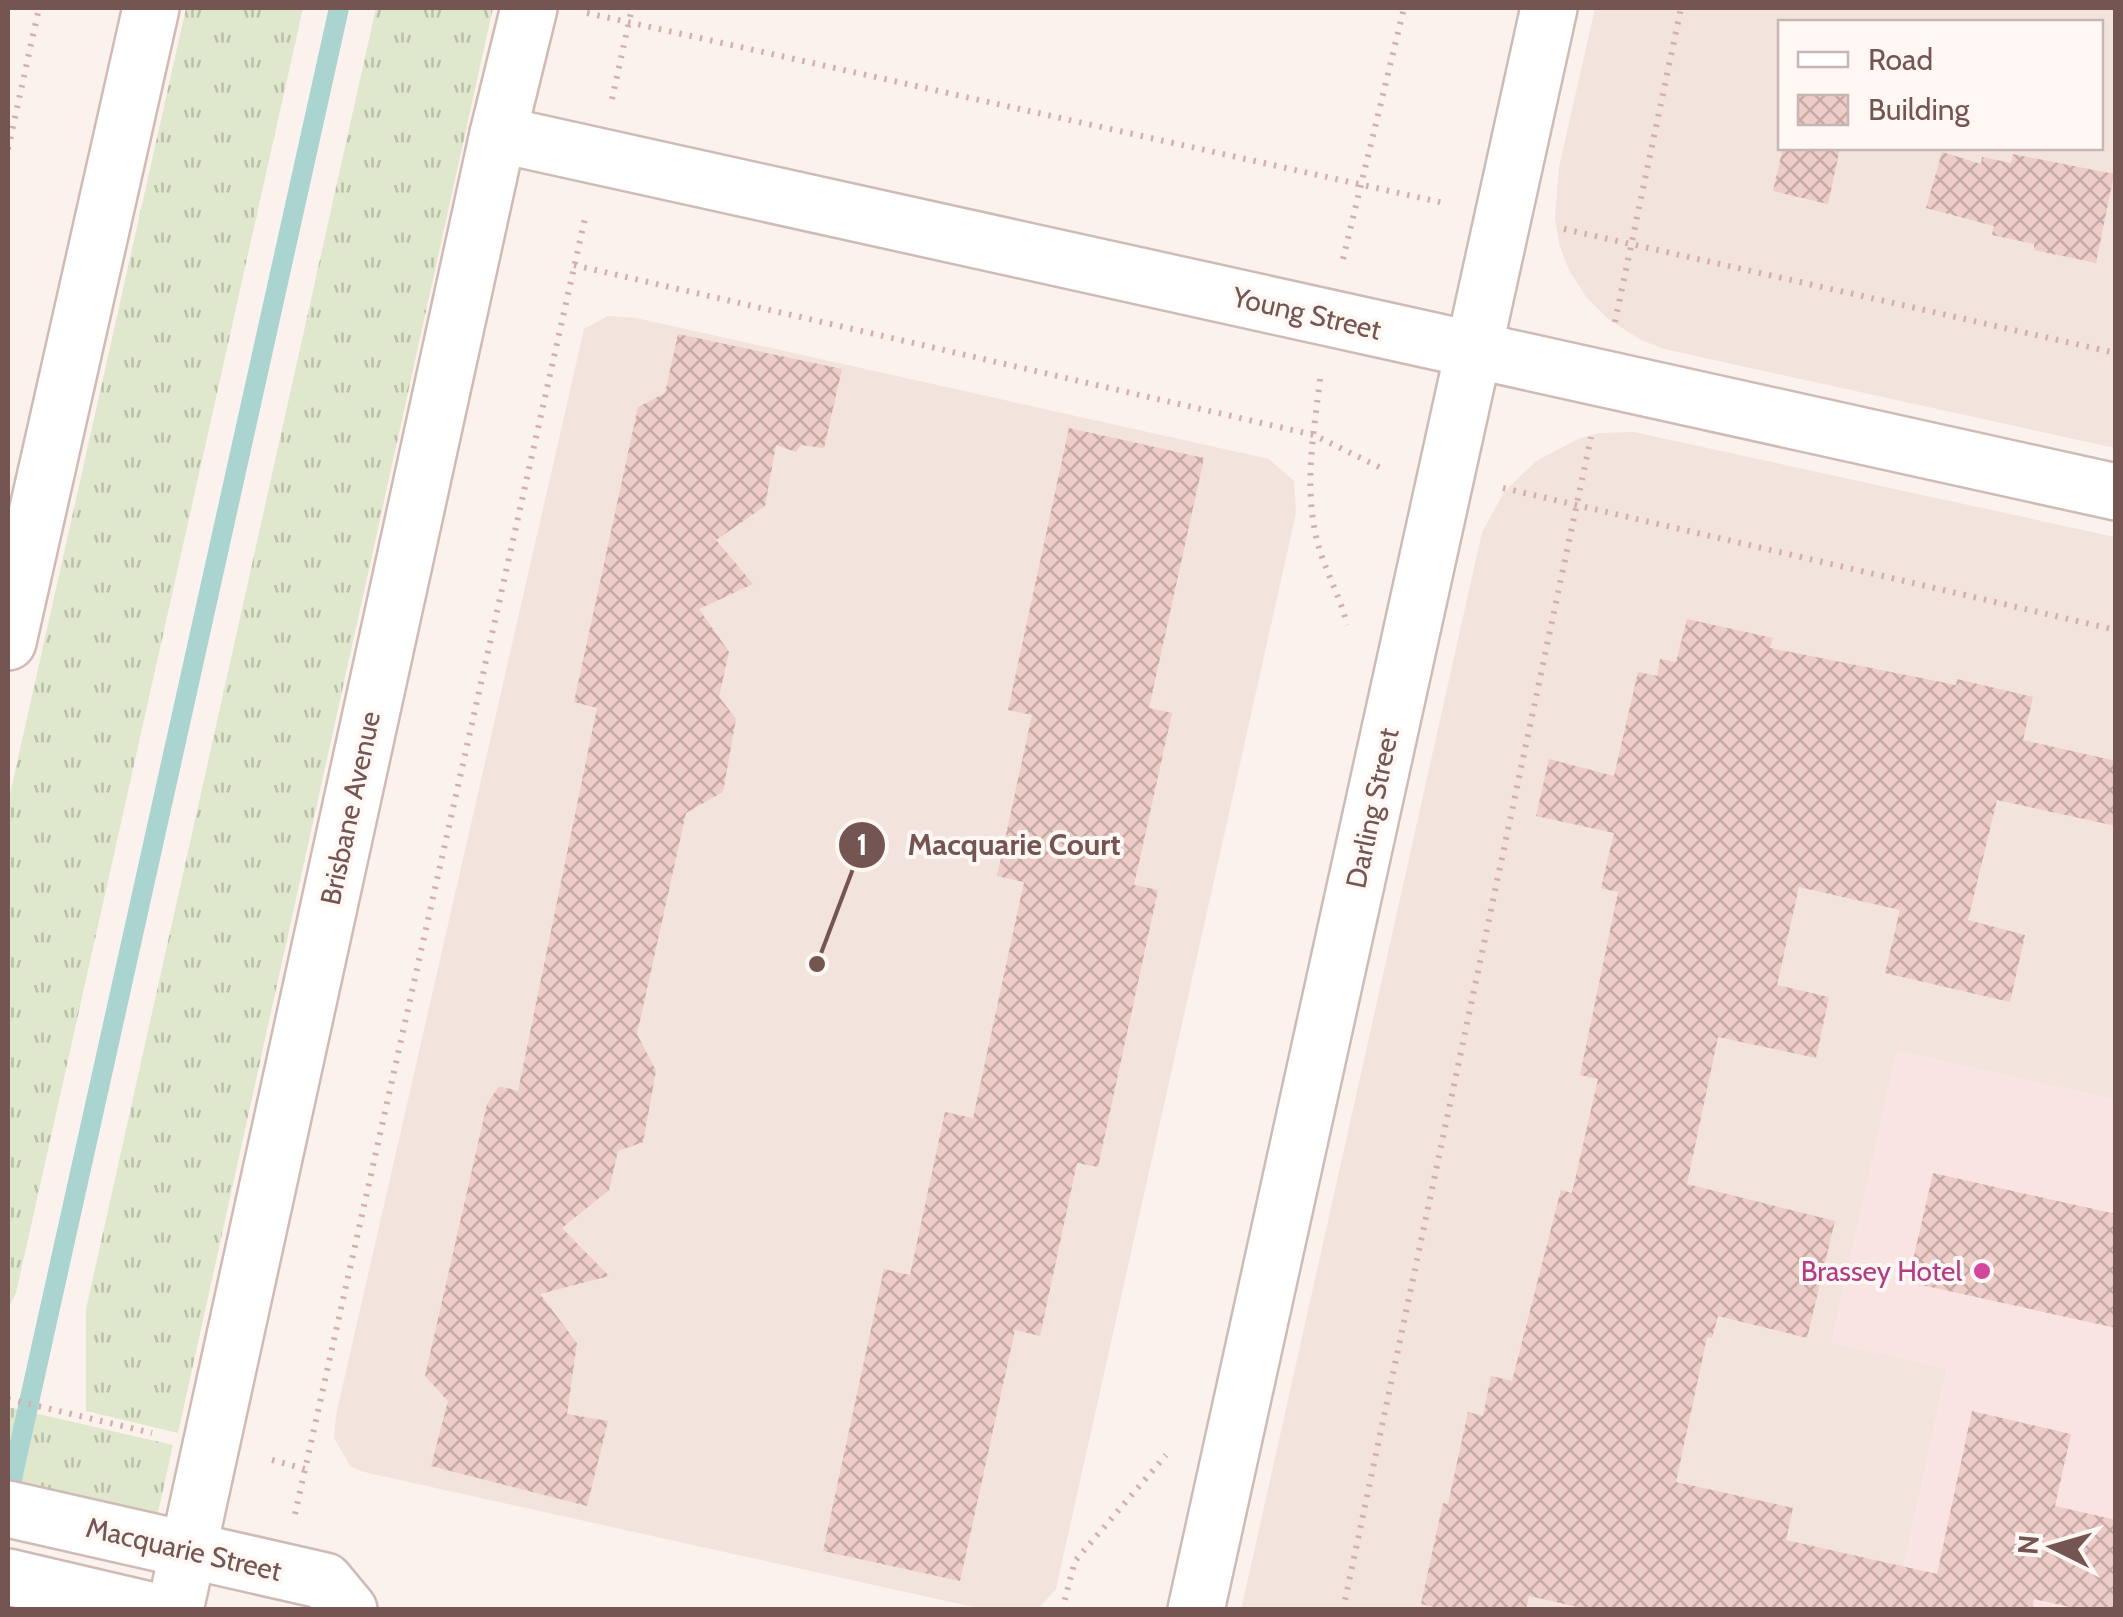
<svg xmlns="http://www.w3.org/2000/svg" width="2123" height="1617" font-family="Cabin,sans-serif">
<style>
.residential{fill:#f2e3dd;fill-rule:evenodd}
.commercial{fill:#fae4e3}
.grass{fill:url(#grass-tufts)}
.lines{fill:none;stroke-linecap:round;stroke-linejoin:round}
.stream{stroke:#aad4d0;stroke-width:20}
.building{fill:url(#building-cross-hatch)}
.street-casing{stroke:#cfbbb6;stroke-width:60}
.secondary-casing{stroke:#d2bab4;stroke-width:60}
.path{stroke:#d3b0aa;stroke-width:6;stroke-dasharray:2.5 8;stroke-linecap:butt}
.street{stroke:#fff;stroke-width:55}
.secondary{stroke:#fff;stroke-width:55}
.hotel-dot{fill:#d1479c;stroke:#fef7f4;stroke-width:4}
.labels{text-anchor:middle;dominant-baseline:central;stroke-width:8;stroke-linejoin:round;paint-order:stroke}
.street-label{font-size:28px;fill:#755552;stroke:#fef7f4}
.hotel-label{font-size:28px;fill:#b23c85;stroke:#fef7f4;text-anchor:end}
.leader{fill:none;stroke:#755552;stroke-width:4}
.callout-dot{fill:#755552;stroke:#fef7f4;stroke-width:4}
.mark-label{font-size:30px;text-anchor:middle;font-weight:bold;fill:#fff}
.callout-label{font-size:30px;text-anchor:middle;font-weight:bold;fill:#755552;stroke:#fef7f4;stroke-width:8;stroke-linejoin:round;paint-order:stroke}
</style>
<defs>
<pattern id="grass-tufts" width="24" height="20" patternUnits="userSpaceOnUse" patternTransform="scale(2.5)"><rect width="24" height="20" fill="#dfe8cc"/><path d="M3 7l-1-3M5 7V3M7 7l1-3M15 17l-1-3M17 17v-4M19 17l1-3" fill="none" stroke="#b9bfa8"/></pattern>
<pattern id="building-cross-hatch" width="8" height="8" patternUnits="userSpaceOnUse" patternTransform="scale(2.5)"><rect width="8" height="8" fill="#eecdc8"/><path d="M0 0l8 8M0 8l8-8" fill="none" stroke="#c5a9a5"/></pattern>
</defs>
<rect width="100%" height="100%" fill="#fbf2ee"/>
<!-- residential -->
<g class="residential">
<path d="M1595,8H2115V448L1664,349L1641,340L1608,319L1586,297L1569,270L1559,244L1555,218L1559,167ZM1780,22H2100V148H1780Z"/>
<path d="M608,316L636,318L1269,459L1294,481L1296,513L1056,1589L1038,1609H982L368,1473L351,1467L334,1438L336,1415L584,329Z"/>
<path d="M1634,432L2115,537V1100L1897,1051L1832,1342L1947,1368L1895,1609L1241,1610L1482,532L1504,492L1536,461L1578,439L1598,433Z"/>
</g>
<!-- commercial -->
<path class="commercial" d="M1897,1051L2115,1100V1609H1895L1947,1369L1832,1343Z"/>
<!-- grass -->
<g class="grass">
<path d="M186,8H303L16,1293L8,1309V803Z"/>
<path d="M376,8H493L178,1433L86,1411V1309Z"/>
<path d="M8,1407L173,1445L157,1517L8,1497Z"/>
</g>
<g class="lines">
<!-- stream -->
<path class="stream" d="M8,1497L339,8"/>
</g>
<!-- building -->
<g class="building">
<path d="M1783,148H1840L1828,204L1773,191Z"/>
<path d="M1942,152L1981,164L1982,157L2011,163L2013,154L2114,174L2096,263L2034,250V244L1992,235L1994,226L1926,208Z"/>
<path d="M678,334L842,369L824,448L801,445L796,452L776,445L765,506L716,540L753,584L699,609L729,652L719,697L736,719L723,792L686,813L637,1034L656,1071L643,1142L618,1151L609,1190L562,1228L609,1276L540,1294L577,1343L567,1414L608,1421L587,1506L431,1466L448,1401L425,1376L487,1104L499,1086L518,1091L597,708L574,702L638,407L665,393Z"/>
<path d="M1069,428L1204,458L1149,708L1172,713L1134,885L1158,890L1098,1167L1077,1163L1040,1336L1015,1330L960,1581L823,1551L884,1269L910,1275L945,1112L973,1118L1024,882L997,876L1032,715L1008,710Z"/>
<path d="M1687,619L1773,638L1770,648L1956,685L1957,679L2033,697L2023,740L2116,761V826L1997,800L1968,920L2025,935L2010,1002L1885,973L1900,910L1799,887L1777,985L1829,997L1816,1058L1718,1037L1687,1184L1835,1221L1807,1338L1718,1316L1712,1338L1707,1337L1676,1482L1793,1508L1786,1540L1937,1574L1972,1411L2071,1434L2055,1506L2116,1520V1610H2082L2034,1599L2032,1610H1591L1529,1596L1526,1610H1447L1421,1604L1443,1503L1448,1504L1468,1412L1483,1416L1491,1376L1512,1381L1561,1190L1572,1193L1598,1079L1580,1075L1618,892L1601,888L1614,833L1536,816L1549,759L1614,776L1638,672L1657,676L1660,659L1676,662Z"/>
<path d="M1933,1173L2116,1214V1328L1908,1282Z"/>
</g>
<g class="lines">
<!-- street casing -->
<g class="street-casing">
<g id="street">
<path d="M498,134L2116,492"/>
<path d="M8,1509L325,1581L349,1610"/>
<path d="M8,1577L149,1610"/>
<path d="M1196,1610L1549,8"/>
</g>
</g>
<!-- secondary casing -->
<g class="secondary-casing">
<g id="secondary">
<path d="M8,642L151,8"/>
<path d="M175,1610L498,134L529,8"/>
</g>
</g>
<!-- path -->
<g class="path">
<path d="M587,13L1444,203"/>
<path d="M612,99L632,8"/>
<path d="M8,149L39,8"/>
<path d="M1564,229L2116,353"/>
<path d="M1343,259L1404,8"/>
<path d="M574,265L1314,435L1383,469"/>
<path d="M1615,322L1681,8"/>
<path d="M1320,379C1314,433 1304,482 1316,536C1322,566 1340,594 1347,625"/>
<path d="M1503,488L2116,630"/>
<path d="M8,1399L152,1433"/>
<path d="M272,1460L305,1469"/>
<path d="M295,1514L586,214"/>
<path d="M1062,1610L1075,1561L1166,1455"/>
<path d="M1343,1610L1591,437"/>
</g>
<!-- street -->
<use href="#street" class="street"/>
<!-- secondary -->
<use href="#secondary" class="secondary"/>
</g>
<!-- markers -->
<circle class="hotel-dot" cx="1982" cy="1271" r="10"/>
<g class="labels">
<!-- street labels -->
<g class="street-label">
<text transform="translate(1307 313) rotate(13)">Young Street</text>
<text transform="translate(350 808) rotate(-78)">Brisbane Avenue</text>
<text transform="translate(1372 808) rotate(-78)">Darling Street</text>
<text transform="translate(184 1549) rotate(13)">Macquarie Street</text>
</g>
<!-- hotel labels -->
<g class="hotel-label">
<text x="1962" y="1271">Brassey Hotel</text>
</g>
</g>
<!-- callouts -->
<path class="leader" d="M817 964L862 845"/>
<g class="callout-dot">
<circle cx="817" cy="964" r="10"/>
<circle cx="862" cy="845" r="25"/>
</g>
<g class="mark-label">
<text x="862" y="855">1</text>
</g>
<g class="callout-label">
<text x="1014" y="855">Macquarie Court</text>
</g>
<!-- border -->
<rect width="2123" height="1617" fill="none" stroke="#755552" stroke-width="20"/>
<!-- legend -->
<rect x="1778" y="20" width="325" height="130" fill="#fef7f4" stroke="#c7b6b3" stroke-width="2.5"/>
<rect x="1798" y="52" width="50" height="15" fill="#ffffff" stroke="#c7b6b3" stroke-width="2.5"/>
<text x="1868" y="70" font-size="30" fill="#755552">Road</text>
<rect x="1798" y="95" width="50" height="30" fill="url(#building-cross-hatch)" stroke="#c7b6b3" stroke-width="2.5"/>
<text x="1868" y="120" font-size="30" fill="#755552">Building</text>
<!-- north arrow -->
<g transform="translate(2053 1547) rotate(275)" stroke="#fef7f4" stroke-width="8" paint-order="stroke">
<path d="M0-8L18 38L0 25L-18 38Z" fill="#755552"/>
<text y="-15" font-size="28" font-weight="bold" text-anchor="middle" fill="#755552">N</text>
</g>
</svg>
